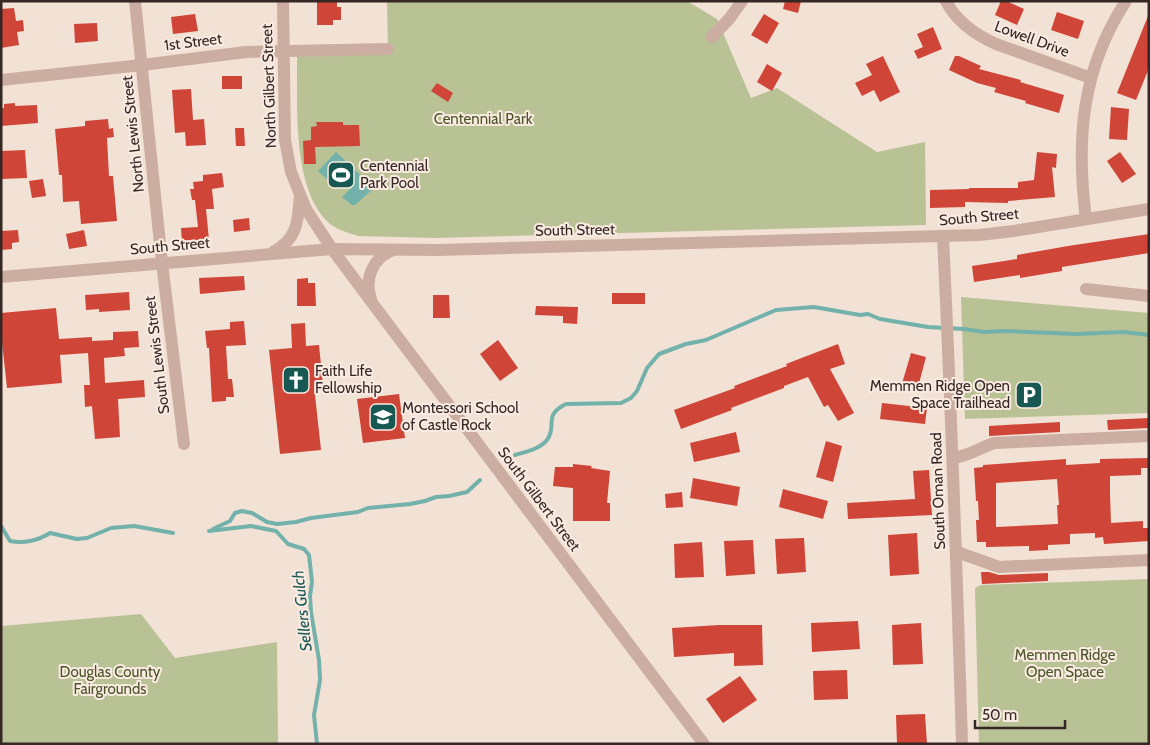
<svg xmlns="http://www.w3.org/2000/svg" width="1150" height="745" font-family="Cabin,sans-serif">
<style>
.green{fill:#b9c295}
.water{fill:#73b1ab}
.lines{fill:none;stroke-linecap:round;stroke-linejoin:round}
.stream{stroke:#73b1ab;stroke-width:4}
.building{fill:#cf4537;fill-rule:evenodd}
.minor{stroke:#cbaea1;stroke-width:12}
.labels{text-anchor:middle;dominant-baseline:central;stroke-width:4;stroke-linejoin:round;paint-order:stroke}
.street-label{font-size:15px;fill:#342724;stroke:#faebe2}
.park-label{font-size:15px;fill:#4a5427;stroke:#faebe2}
.poi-label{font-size:15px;fill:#342724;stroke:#faebe2;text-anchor:start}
.water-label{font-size:16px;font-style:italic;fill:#175853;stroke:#faebe2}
</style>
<rect width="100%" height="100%" fill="#f2e1d5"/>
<!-- green -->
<g class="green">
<path d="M387,1H687L717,19L751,98L777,88L877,152L925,142L926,225L435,238L358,236C349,233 338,230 330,224C290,189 298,99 297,50L388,49Z"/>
<path d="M961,297L1149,313V413L965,419Z"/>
<path d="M1149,579V744H979L975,588L981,585Z"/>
<path d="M141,614L175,658L277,642L278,744H1V626Z"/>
</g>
<!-- water -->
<path class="water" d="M336,152L374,188L355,205H352L342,197L351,188L342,180C331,186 326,178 318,171Z"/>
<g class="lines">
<!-- stream -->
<g class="stream">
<path d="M515,455C525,452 540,449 547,440C558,425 542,416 566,404L621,403L631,398L637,391L647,368L659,354L686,344L706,340L776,310L814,307L860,315L868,314L880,319L928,327L964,329L984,332L1005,331L1076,334L1124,332L1149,335"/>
<path d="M1,526L10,541C24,544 39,540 50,533L77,539L87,538L111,528L134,526L173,533"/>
<path d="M213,529L230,521L235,513L242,511L252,513L267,522L277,524L296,522L311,518L358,512L368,508L410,504L425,501L436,497L449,496L467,492L480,480"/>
<path d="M209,531L251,526L276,531L288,544L304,549L309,555L312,582L310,596L311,612L319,660L320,680L314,715L317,744"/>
</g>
</g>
<!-- building -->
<g class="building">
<path d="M317,1H337V7H341V20H333V25H317Z"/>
<path d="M785,1H801L798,13L783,9Z"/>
<path d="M1001,1H1006L1024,9L1017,25L995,15Z"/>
<path d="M14,8L16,21L23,20L24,31L17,32L19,45L1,48V9Z"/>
<path d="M1057,12L1084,21L1078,39L1051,30Z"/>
<path d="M195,14L198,31L173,34L171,17Z"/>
<path d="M764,14L779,23L767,44L751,35Z"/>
<path d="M1148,16L1149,68L1136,100L1117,93Z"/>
<path d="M97,23L98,41L75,43L74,24Z"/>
<path d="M933,27L942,49L918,59L914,51L923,47L917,34Z"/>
<path d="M883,56L900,92L880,102L874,90L862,96L855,83L872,75L866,64Z"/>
<path d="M955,56H959L981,66L979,69L1021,80L1020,82L1064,95L1059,113L1025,103L1026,101L994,92L996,88L977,83L949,70Z"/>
<path d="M767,64L782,73L772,91L757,82Z"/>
<rect x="222" y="76" width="20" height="13"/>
<path d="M437,83L453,93L448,102L431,91Z"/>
<path d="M191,89L193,120L204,119L206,145L186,146L185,132L175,133L172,90Z"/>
<path d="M15,103V106L37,105L38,123L1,126V108H4V104Z"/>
<path d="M1111,107L1129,109L1127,140L1109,139Z"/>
<path d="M108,119L109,129L113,128L114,137L107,138L109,176H113L117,221L81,224L79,201L63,202L62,175H59L55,129L85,126V121Z"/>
<path d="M316,122H343V125H359L360,146L315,147L316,164H304L303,141L311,140V127L317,126Z"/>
<path d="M235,128H244L245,146H236Z"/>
<path d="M25,150L27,178L1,179V151Z"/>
<path d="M1037,152L1057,154L1056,168L1052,167L1055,197L1008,201V203L965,202V207L930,208V190L969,189V188H1018V182L1034,180Z"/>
<path d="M1120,152L1136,174L1122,183L1107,161Z"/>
<path d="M222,173L224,187L212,189L214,209H206L209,240L182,242L181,228L198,227L195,200H192L190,189H194L193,182L203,181V175Z"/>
<path d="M43,179L46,196L32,198L29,181Z"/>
<path d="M249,218L250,230L234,232L233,220Z"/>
<path d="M18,230L19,242L12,243V249L1,250V231Z"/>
<path d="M84,230L87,246L69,249L66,234Z"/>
<path d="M1149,234V253L1062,267V271L1020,278V275L974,282L972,266L1017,259V255L1068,246Z"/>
<path d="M244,276L245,290L200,294L199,278Z"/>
<path d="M308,278V283H315L316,306H297V279Z"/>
<path d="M129,292L130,310L99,312V309L86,310L85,295Z"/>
<rect x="612" y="293" width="33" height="11"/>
<path d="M433,295H449L450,318H433Z"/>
<path d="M536,306L578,307L577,324L563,323V316L535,315Z"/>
<path d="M56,308L59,339L92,337V341L113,340V332L138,331L139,347L124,348L125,356L104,358L105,383L144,380L145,397L118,399L120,437L95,439L92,406L85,407L84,385H90L88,353L60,355L62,383L7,388L1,333V313Z"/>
<path d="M244,321L246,345L226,346L228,379H232L234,397H226V401L212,402L209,348H207L205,331L230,329V322Z"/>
<path d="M305,323L306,346L319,345L323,385L314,386L321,450L280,454L269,350L292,348L291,324Z"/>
<path d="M498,340L518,368L500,381L480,354Z"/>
<path d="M838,344L845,364L830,369L854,413L838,421L828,405L824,407L808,377L784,386V388L731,408L732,410L681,429L674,410L735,388L734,386L787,366L786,364Z"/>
<path d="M911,353L926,357L917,391L901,387Z"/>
<path d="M399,394L405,438L363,443L357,399Z"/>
<path d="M882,403L927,408L925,424L880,419Z"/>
<path d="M1149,418V428L1108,430L1107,420Z"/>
<path d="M1060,422V432L989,436V426Z"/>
<path d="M736,432L740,452L694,462L690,443Z"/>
<path d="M826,441L842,446L833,482L816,477Z"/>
<path d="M1149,458V468H1141V475L1110,476V494L1111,523L1143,521V528H1149V541L1104,544L1103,537L1095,538V533L1070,534V544L1048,545V550L1029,551V546L986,547V542H977L976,520H979L978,501H976L974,468L983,467V465L1066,459V465L1100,463V459ZM1057,479L1059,505H1057L1058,524L996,527V483Z"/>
<path d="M573,464L592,466L591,468L610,471L607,503H610V521H573V488L553,486L555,467H573Z"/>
<path d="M929,470L932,515L848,519L847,503L915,499L913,471Z"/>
<path d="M693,478L740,487L737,506L690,498Z"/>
<path d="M783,489L828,501L823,519L779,507Z"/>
<path d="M682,492L683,507L666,508L665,494Z"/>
<path d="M917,533L919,574L890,576L888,535Z"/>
<path d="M804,538L806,572L777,574L775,539Z"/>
<path d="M753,540L755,574L726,576L724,541Z"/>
<path d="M702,542L704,577L675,578L674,544Z"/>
<path d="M981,572H989L999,575L1048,573V581L982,584Z"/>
<path d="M858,621L860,649L812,652L811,623Z"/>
<path d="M921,623L923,664L893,665L892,625Z"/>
<path d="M719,625H762L763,665L734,666V653L674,657L672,628Z"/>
<path d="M847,670L848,699L814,700L813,671Z"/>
<path d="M740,676L757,700L723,723L706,699Z"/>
<path d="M925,714L927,744H897L896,715Z"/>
</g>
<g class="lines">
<!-- minor -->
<g class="minor">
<path d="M135,1L162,263L184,444"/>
<path d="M283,1L285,140L291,172L306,209L332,249L373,304L704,744"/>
<path d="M946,1C956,21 976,35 996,44L1091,78"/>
<path d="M712,37L730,18L742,1"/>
<path d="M1,80L142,65L246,52L388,49"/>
<path d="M1086,219C1076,140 1081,70 1126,1"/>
<path d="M943,237C951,406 957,575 962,744"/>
<path d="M273,252C298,239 298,221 300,195"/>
<path d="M1,277L332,249L439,250L979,235L1014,231L1149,209"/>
<path d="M1086,289L1149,296"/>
<path d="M371,299C364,279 373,257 393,250"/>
<path d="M953,458C969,456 979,448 994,443L1149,436"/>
<path d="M957,552L999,567L1149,560"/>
</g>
</g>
<!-- icons -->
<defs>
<g id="stadium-square" transform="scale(1.4375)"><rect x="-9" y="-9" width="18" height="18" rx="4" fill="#175853" stroke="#faebe2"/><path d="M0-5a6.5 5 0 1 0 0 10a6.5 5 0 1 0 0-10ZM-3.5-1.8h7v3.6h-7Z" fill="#fff"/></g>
<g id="church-square" transform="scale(1.4375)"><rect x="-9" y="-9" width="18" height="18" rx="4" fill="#175853" stroke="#faebe2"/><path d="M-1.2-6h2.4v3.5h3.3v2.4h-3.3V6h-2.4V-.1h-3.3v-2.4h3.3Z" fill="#fff"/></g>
<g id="parking-square" transform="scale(1.4375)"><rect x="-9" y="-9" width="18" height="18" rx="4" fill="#175853" stroke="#faebe2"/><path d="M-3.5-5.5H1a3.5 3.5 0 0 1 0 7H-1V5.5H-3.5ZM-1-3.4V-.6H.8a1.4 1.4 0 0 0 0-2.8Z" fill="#fff"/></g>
<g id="school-square" transform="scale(1.4375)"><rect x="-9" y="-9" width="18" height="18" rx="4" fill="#175853" stroke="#faebe2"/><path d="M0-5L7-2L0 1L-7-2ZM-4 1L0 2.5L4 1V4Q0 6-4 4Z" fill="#fff"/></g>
</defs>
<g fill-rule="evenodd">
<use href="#stadium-square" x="341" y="175"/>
<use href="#church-square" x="296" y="380"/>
<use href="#parking-square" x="1029" y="395"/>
<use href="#school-square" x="383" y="417"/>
</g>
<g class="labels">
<!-- street labels -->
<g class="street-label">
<text transform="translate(1032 39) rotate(20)">Lowell Drive</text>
<text transform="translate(193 42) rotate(-7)">1st Street</text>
<text transform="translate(269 86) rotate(-92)">North Gilbert Street</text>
<text transform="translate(133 134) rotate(-96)">North Lewis Street</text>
<text transform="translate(979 217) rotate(-5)">South Street</text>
<text transform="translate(575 230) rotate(-1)">South Street</text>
<text transform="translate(170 246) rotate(-5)">South Street</text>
<text transform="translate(157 355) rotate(-97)">South Lewis Street</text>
<text transform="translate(938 491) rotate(-92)">South Oman Road</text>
<text transform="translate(539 499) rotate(53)">South Gilbert Street</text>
</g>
<!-- park labels -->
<g class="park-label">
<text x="483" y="119">Centennial Park</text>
<text x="1065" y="655">Memmen Ridge<tspan x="1065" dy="17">Open Space</tspan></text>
<text x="110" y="672">Douglas County<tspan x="110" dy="17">Fairgrounds</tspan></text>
</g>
<!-- poi labels -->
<g class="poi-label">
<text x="360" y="166">Centennial<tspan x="360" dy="17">Park Pool</tspan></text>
<text x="315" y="371">Faith Life<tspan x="315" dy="17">Fellowship</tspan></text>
<text x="1010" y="386" text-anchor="end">Memmen Ridge Open<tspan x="1010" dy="17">Space Trailhead</tspan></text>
<text x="402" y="408">Montessori School<tspan x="402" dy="17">of Castle Rock</tspan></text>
</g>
<!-- water labels -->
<g class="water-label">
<text transform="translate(302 611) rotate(-96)">Sellers Gulch</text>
</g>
</g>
<!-- border -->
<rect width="1150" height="745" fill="none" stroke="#342724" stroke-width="5"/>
<!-- scale -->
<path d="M975 720v8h90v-8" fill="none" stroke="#342724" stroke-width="2.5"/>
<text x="982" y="720" font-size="15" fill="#342724" stroke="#faebe2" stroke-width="4" paint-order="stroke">50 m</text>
</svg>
